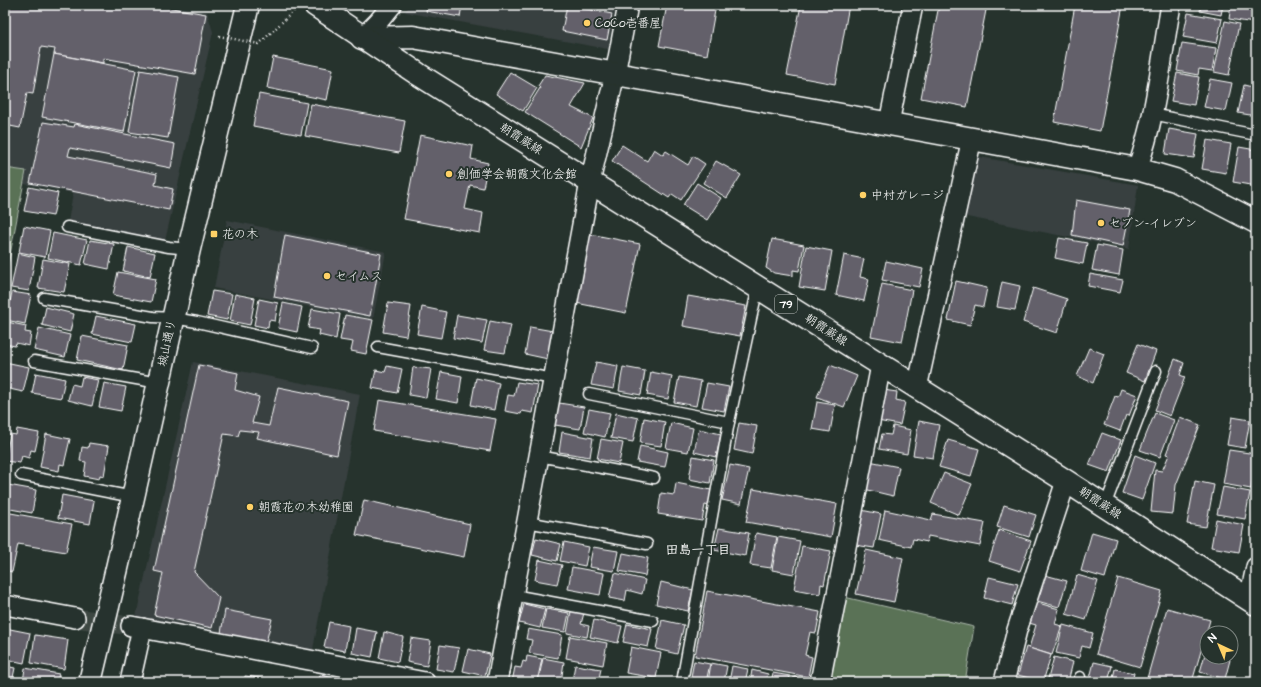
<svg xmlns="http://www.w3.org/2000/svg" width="1261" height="687" font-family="'Architects Daughter','Klee One',sans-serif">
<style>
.built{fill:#384040}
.green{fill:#5a7257;stroke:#acb8ab}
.building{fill:#63606b;stroke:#fff}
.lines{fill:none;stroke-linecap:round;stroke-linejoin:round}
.street-tunnel{stroke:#3c4742;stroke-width:19;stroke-dasharray:19 10;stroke-linecap:butt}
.lane-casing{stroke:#fff;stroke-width:13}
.street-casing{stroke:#fff;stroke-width:22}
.secondary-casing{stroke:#fff;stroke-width:25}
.primary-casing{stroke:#fff;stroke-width:25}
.lane{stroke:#26332d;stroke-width:10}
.street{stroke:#26332d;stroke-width:19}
.secondary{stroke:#26332d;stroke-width:22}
.primary{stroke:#26332d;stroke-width:22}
.path-bridge{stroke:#fff;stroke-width:2.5;stroke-dasharray:1 3;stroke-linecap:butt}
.poi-dot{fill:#ffd166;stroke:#26332d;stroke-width:1.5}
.labels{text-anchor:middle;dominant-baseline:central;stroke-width:4;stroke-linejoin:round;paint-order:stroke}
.shield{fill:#26332d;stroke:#bec2c0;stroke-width:1}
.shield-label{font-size:11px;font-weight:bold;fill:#fff}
.poi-label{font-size:12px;fill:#fff;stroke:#26332d;text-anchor:start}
.street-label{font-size:12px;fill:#fff;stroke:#26332d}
.neighbourhood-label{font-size:13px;font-weight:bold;fill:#fff;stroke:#26332d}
</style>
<rect width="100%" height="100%" fill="#26332d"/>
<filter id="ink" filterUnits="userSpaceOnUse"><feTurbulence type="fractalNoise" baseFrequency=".025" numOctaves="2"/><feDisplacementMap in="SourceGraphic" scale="8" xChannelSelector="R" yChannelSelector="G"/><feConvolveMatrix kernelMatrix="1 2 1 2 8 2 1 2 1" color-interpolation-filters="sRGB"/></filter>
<g filter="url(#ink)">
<!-- built -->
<g class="built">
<path d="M5,5H170L207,12L213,32L165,241L68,222L73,193L24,184L26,171L5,168Z"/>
<path d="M410,5H616L608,49L405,12Z"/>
<path d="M974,156L1138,185L1129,249L962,216Z"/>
<path d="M227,220L386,252L373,319L214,288Z"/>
<path d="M193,362L360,394L312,655L135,621Z"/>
</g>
<!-- green -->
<g class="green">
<path d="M5,168L26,171L5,281Z"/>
<path d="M844,597L974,627L965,682H830Z"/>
</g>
<!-- building -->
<g class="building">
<path d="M5,5H155L206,14L195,74L103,58V63L54,54L55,49L41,47L33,94L27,93L20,128L5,125Z"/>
<path d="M427,5H462L460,17L426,11Z"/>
<path d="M567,5L612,14L607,40L562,31Z"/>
<path d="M667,5H716L707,55L659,46Z"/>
<path d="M801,5H849L835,84L787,75Z"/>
<path d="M939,5H987L967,107L921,98Z"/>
<path d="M1075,5H1123L1100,131L1054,122Z"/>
<path d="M1197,5H1223L1221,15L1200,11L1201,6Z"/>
<path d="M1231,5H1256L1254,23L1229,19Z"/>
<path d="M1188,13L1222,19L1217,43L1183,37Z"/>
<path d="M1225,21L1239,24L1229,75L1214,72Z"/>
<path d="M1182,43L1216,48L1212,71L1199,69L1198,75L1177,71Z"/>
<path d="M54,54L136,70L124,132L42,117Z"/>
<path d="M273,57L333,69L327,100L267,88Z"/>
<path d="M140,70L179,77L168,138L129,132Z"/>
<path d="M510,72L537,88L523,111L496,94Z"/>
<path d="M1177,73L1199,77L1194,105L1171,101Z"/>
<path d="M545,75L585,83L571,107L593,118L581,147L525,112L540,88L538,86Z"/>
<path d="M1210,79L1232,83L1226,111L1204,107Z"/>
<path d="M1244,85L1256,88V116L1238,113Z"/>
<path d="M259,94L307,103L301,135L253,126Z"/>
<path d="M311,104L405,121L399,153L305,136Z"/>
<path d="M43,122L74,127L75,124L175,144L171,168L70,148L68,156L157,174L155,185L173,189L169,210L30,183Z"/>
<path d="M1169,129L1198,134L1194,158L1165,154Z"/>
<path d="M420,135L473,146L471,159L488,163L483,188L470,185L465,209L483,213L480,233L404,219Z"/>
<path d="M1207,140L1231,144L1226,173L1202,169Z"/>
<path d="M622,145L647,161L654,149L663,155L666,151L688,165L693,156L705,164L681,200L672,194L669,198L612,161Z"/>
<path d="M1239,147L1256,150V186L1233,182Z"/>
<path d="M716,161L741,175L727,198L703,183Z"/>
<path d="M697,183L721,198L707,220L683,205Z"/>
<path d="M29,187L58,193L53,216L24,211Z"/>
<path d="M1076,200L1130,210L1123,246L1072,235Z"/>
<path d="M24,226L50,231L45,257L19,252Z"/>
<path d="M53,233L87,240L81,265L48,258Z"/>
<path d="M590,234L640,244L626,313L576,303Z"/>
<path d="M285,235L381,254L370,316L274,297Z"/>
<path d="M1059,238L1087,243L1083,264L1055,258Z"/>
<path d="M772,239L804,245L799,271L793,270V276L774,273L766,268Z"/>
<path d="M90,240L114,244L109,269L85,264Z"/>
<path d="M1097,245L1123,250L1119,275L1092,270Z"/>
<path d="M806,246L832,251L825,291L799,287Z"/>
<path d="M128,247L155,253L150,277L123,271Z"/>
<path d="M18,253L35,257L29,291L11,288Z"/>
<path d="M844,255L864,259L860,277L869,279L864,301L836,295Z"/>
<path d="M43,259L70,264L64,292L38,288Z"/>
<path d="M886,261L923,269L919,287L882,280Z"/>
<path d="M118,272L156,279L151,302L113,295Z"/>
<path d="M1090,274L1123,280L1120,292L1088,286Z"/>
<path d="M956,281L987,288L983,307L975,305L970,325L948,320Z"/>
<path d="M1002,282L1020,286L1015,310L997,307Z"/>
<path d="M882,284L912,290L902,342L871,336Z"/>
<path d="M1033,288L1067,299L1057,333L1023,322Z"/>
<path d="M212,291L232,294L227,320L207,316Z"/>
<path d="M12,292L31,295L25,324L6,320Z"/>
<path d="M235,294L255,298L250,325L230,321Z"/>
<path d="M688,296L746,306L740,336L683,326Z"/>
<path d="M259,299L278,303L275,321L269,320L268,328L254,325Z"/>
<path d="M283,303L302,307L297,332L278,328Z"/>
<path d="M388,303L411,306L406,336L383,332Z"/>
<path d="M46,307L74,314L70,332L42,325Z"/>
<path d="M422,307L446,312L441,338L417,334Z"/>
<path d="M312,309L340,314L336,339L319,335L320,330L308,328Z"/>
<path d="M345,315L373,320L366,354L351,351L353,342L340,340Z"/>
<path d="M457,315L487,320L482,343L453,338Z"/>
<path d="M96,316L136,324L132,342L92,334Z"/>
<path d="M490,321L511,325L505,353L484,350Z"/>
<path d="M7,322L26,326L25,332L31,333L29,346L16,343L15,346L5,344V335Z"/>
<path d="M530,327L553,331L548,359L525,354Z"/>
<path d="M39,328L70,335L65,357L34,350Z"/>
<path d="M82,336L128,345L123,370L77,360Z"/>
<path d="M1138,344L1156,351L1145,381L1126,373Z"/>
<path d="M1089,348L1104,354L1093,383L1077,376Z"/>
<path d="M1175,359L1184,363L1180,375L1185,377L1170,416L1155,410Z"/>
<path d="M5,362L29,367L23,392L5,388Z"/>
<path d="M596,362L618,366L614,389L591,385Z"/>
<path d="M199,365L238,373L235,390L259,397L252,423L269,426L278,387L348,401L337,455L257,438L259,432L240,430L238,436L224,434L194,572L219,598L212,628L154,615L163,573L154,571Z"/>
<path d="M830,365L857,376L844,407L817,397Z"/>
<path d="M387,366L402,369L397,393L372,388L376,370L385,372Z"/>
<path d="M413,367L431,369L426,398L409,395Z"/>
<path d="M623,367L645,371L641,395L619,391Z"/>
<path d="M441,372L462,376L458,403L436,399Z"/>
<path d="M651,372L672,376L668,399L647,395Z"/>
<path d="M36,373L65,379L61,398L32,393Z"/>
<path d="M82,377L98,380L92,406L68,400L72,384L80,386Z"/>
<path d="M679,377L701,381L696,406L674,402Z"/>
<path d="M476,378L499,383L494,410L471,405Z"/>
<path d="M517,382L538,385L533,413L522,411L521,414L505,411L508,395L514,396Z"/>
<path d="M104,383L126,387L121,411L99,407Z"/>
<path d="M707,383L729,387L724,411L702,407Z"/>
<path d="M1121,389L1137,395L1129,416L1126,415L1120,431L1104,425L1115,396L1118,397Z"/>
<path d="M883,390L897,392L896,400L905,402L900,425L877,421Z"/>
<path d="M379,400L496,419L490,451L374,431Z"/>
<path d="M817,402L835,405L830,432L812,429Z"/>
<path d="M559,403L584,407L580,429L555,425Z"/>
<path d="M589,409L610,413L605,437L584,432Z"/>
<path d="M616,413L638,418L633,442L611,438Z"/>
<path d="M1155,413L1174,420L1160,457L1140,450Z"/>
<path d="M1180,417L1200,425L1176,485L1173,514L1151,512L1155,470L1162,471L1169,455L1166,454Z"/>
<path d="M1232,417L1250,420L1245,448L1227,445Z"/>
<path d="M644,418L665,422L661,446L640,443Z"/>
<path d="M919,421L939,425L933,458L913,455Z"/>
<path d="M671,423L693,428L688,452L666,448Z"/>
<path d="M739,423L757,426L752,454L734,450Z"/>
<path d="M893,426L911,430L907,454L879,449L882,434L891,435Z"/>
<path d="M17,429L39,433L35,451L31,450L29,458L22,456L20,463L5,461L10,434L16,435Z"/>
<path d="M699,429L721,434L716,457L694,452Z"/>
<path d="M562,432L593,438L590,457L559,452Z"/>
<path d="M1102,433L1121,440L1109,472L1089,465Z"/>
<path d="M46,434L70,439L64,465L60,464L59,471L40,467Z"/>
<path d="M601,439L623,443L619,463L597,459Z"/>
<path d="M948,440L979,449L971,476L939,467Z"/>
<path d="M89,443L109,446L104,476L100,475L99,479L84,476L86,462L80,461L82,447L88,448Z"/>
<path d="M640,446L668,452L665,467L637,462Z"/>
<path d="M1229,450L1256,454V463L1251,489L1223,484Z"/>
<path d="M1135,455L1155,463L1142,500L1122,493Z"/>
<path d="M693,456L714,460L710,483L689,479Z"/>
<path d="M869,461L899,467L893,496L864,489Z"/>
<path d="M730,465L749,469L741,504L722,500Z"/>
<path d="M944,473L972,484L959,515L931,503Z"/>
<path d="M1195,481L1214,485L1206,527L1187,524Z"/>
<path d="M676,483L711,490L709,506L705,505L702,521L658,514L661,493L674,495Z"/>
<path d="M8,485L36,490L32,513L5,508Z"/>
<path d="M1223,487L1250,492L1245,519L1217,514Z"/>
<path d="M753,489L837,504L831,537L746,522Z"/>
<path d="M62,495L94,501L90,524L58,518Z"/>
<path d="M364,500L470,524L464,557L356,535Z"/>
<path d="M1004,505L1036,515L1029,537L997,527Z"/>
<path d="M861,510L881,514L874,548L855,545Z"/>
<path d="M885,510L931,520L933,514L985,523L980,546L928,536L927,542L913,539L911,547L879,540Z"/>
<path d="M5,512L72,524L66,552L18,544L12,572L5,570Z"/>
<path d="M1216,519L1244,525L1239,552L1211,547Z"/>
<path d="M719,528L749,533L745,556L714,550Z"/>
<path d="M999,530L1031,541L1020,571L989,561Z"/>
<path d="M1092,532L1116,539L1105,578L1081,571Z"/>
<path d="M756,533L777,537L771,568L750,565Z"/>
<path d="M778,537L800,541L794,574L772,570Z"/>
<path d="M536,538L561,544L557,561L532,555Z"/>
<path d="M564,542L589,547L585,566L560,561Z"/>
<path d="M802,546L831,551L824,585L821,584L820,594L794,589Z"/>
<path d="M593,547L618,551L614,571L589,567Z"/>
<path d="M866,550L903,558L894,602L856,594Z"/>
<path d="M623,553L648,558L645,576L619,571Z"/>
<path d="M539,560L562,565L557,584L535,580Z"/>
<path d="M572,567L604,573L600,595L568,589Z"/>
<path d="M615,573L645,580L642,594L627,590L625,601L609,598Z"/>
<path d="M1045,575L1067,581L1059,607L1037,601Z"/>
<path d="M1077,575L1098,581L1086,620L1066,614Z"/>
<path d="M989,577L1018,584L1012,605L984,598Z"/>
<path d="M1118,578L1162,591L1140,667L1096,654Z"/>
<path d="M661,582L693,590L688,611L656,604Z"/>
<path d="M707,591L820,612L816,633L810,632L805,655L812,657L808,677L695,656Z"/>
<path d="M1035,602L1059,609L1055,624L1062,626L1052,655L1029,648L1036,625L1029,623Z"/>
<path d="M524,604L545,609L540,628L519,623Z"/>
<path d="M1167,608L1210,620L1192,682H1146Z"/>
<path d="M546,609L569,613L565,632L542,628Z"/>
<path d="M225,610L272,619L266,642L221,633Z"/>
<path d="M571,611L584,613L581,624L589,626L587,637L567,633Z"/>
<path d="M594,620L622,626L618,643L590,637Z"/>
<path d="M662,620L684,625L677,654L656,649Z"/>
<path d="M329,622L349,626L345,651L324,647Z"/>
<path d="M627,624L652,629L648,647L623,642Z"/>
<path d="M1063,625L1093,633L1089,648L1082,646L1079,658L1056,653Z"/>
<path d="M5,628L30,633L24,663L5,659Z"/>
<path d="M356,628L377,632L372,657L352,653Z"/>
<path d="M528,629L562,635L558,658L529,653L532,640L526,639Z"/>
<path d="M384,632L403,637L398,662L379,658Z"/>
<path d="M35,635L68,640L64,669L31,663Z"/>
<path d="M570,636L607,643L603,665L566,658Z"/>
<path d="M411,638L431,641L427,666L407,662Z"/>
<path d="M440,645L459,648L454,672L436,669Z"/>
<path d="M631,647L661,653L656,678L626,673Z"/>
<path d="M1026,647L1051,655L1043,682L1018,675Z"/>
<path d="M468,649L490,654L485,676L463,671Z"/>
<path d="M1205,654H1207V657H1218L1230,660L1225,679L1200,672Z"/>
<path d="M527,656L542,659L537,682H512L515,667L521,668L523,661L526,662Z"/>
<path d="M1054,657L1073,662L1068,682H1047Z"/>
<path d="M543,658L564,662L561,682H538Z"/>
<path d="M694,661L710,664L706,682H690Z"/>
<path d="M1094,662L1112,666L1108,682H1089Z"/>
<path d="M711,663L727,666L724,682H708Z"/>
<path d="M575,665L601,669L598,682L572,681Z"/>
<path d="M5,666L15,668L12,682H5Z"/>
<path d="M732,666L748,669L745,682H729Z"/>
<path d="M25,668L59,674L57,682H23Z"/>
<path d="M1115,669L1134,673L1132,682H1112Z"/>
<path d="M752,670L768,674L765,682H750Z"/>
<path d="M773,673L790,676L789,682H771Z"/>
<path d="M320,675L345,680L344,682H319Z"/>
<path d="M245,676L273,680V682H244Z"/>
<path d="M1199,676L1220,682H1198Z"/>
<path d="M794,677L810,680L809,682H793Z"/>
</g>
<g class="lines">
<!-- street-tunnel -->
<path class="street-tunnel" d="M75,618L131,626"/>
<!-- lane casing -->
<g class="lane-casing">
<g id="lane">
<path d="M1152,114L1256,135"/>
<path d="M67,227L169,247L189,249"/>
<path d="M44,298L153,317L173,318L197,322L312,348"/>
<path d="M378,347L554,379"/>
<path d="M34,361L159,383"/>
<path d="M589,394L729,422"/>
<path d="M539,456L654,478"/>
<path d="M21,475L133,497"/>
<path d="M1105,506L1156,371"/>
<path d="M527,522L647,544"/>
<path d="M513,595L653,621"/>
<path d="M682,682L729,422L758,286"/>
<path d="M1078,682L1080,677"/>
</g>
</g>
<!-- street casing -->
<g class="street-casing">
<g id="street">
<path d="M362,38L378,22L392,5"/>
<path d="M889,123L913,5"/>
<path d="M1137,169C1156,117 1161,60 1171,5"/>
<path d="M917,388L972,138"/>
<path d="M1249,599L1256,567"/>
<path d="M5,605L75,618"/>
<path d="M131,626L425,682"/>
<path d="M130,682L142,628"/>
<path d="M497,682L590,182L615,74L628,5"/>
<path d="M820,682L881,365"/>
<path d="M1004,682L1017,630L1066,481"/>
</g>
</g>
<!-- secondary casing -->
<g class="secondary-casing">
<g id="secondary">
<path d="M362,38L413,37L1137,169L1175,180L1256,222"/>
<path d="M90,682L118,564L189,249L248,5"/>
</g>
</g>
<!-- primary casing -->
<g class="primary-casing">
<path id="primary" d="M315,5L418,74L1066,481L1256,604"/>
</g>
<!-- lane -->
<use href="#lane" class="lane"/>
<!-- street -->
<use href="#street" class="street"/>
<!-- secondary -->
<use href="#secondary" class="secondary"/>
<!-- primary -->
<use href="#primary" class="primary"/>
<!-- path-bridge -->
<path class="path-bridge" d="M219,36L259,44L300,5"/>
</g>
</g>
<!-- markers -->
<g class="poi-dot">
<circle cx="587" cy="23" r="4"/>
<circle cx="449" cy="174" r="4"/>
<circle cx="863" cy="195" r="4"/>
<circle cx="1101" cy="223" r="4"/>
<rect x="210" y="230" width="8" height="8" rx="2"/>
<circle cx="327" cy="276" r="4"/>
<circle cx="250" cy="507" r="4"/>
</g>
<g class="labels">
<!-- shield labels -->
<rect class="shield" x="775" y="295" width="22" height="18" rx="3"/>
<g class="shield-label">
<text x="786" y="304">79</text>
</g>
<!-- poi labels -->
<g class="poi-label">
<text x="595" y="23">CoCo壱番屋</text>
<text x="457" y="174">創価学会朝霞文化会館</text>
<text x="871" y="195">中村ガレージ</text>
<text x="1109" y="223">セブン-イレブン</text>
<text x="222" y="234">花の木</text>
<text x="335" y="276">セイムス</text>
<text x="258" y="507">朝霞花の木幼稚園</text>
</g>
<!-- street labels -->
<g class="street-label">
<text transform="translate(521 139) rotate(32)">朝霞蕨線</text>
<text transform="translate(826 330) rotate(33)">朝霞蕨線</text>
<text transform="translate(167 343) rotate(-78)">城山通り</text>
<text transform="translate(1100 503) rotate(33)">朝霞蕨線</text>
</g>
<!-- neighbourhood labels -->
<g class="neighbourhood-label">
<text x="698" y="550">田島一丁目</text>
</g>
</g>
<!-- margin -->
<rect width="1261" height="687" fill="none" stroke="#26332d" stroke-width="20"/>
<rect x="10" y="10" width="1241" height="667" fill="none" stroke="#fff" stroke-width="1.5" filter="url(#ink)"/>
<!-- north arrow -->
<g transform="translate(1219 645) rotate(316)"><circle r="19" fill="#26332d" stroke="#7d8581"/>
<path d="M0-3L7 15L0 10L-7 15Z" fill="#ffd166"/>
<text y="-6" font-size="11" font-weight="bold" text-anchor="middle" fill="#ffffff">N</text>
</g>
</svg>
